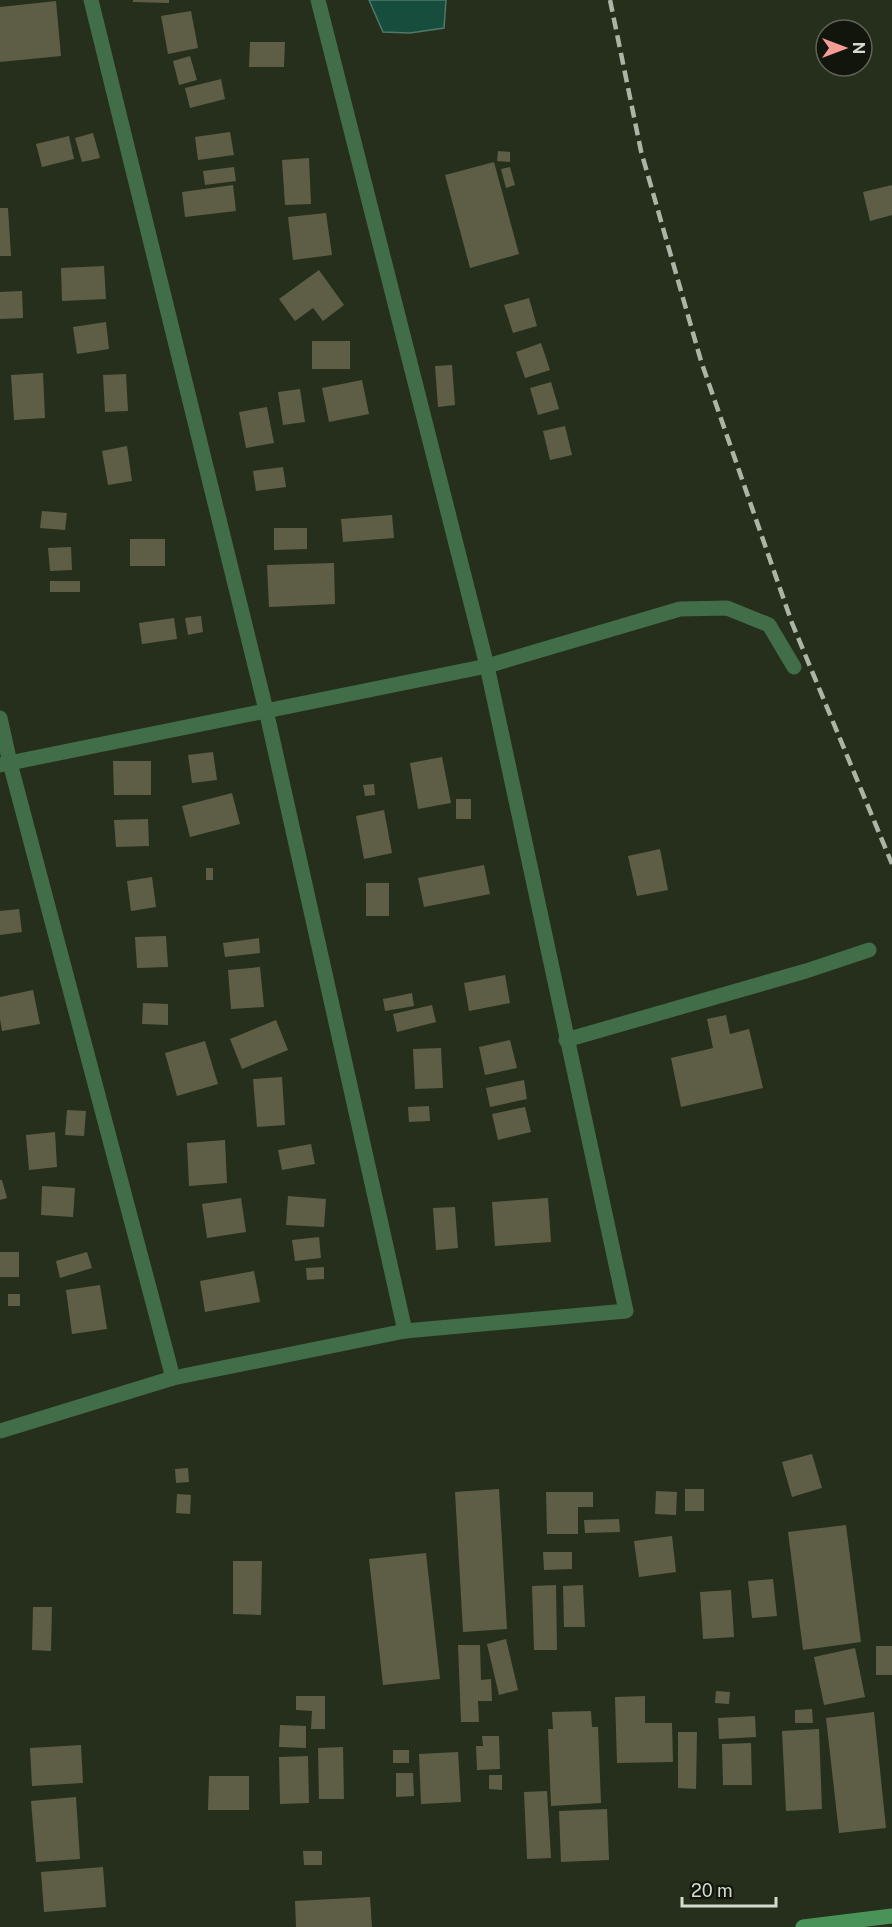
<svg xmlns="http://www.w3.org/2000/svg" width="892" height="1927" font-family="'Public Sans',sans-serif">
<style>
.water{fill:#164d3d;stroke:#4f7868;stroke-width:1.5}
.building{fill:#5e5e46}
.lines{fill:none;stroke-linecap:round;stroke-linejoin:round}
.minor{stroke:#426d49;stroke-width:15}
.secondary{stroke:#499258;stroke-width:15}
.rail{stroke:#acb4a5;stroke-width:4.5;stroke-dasharray:12 6;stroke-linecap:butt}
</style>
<rect width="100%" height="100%" fill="#262f1b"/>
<!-- water -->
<path class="water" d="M369,0H446L444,28L410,33L383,32Z"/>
<!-- building -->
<g class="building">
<path d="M133,0H169V3L133,2Z"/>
<path d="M56,1L61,56L0,62V7Z"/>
<path d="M191,11L198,48L168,54L161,16Z"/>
<path d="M250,42H285L284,67H249Z"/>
<path d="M190,56L197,80L179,85L173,61Z"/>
<path d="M221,79L225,99L190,108L185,88Z"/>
<path d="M230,132L234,155L198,160L195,137Z"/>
<path d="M93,133L100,158L82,162L75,138Z"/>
<path d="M69,136L74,159L42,167L36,144Z"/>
<path d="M498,151L510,152V162L497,161Z"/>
<path d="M309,158L311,204L285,205L282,160Z"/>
<path d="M494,162L519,254L470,268L445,175Z"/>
<path d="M234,167L236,181L205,185L203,171Z"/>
<path d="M510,167L515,185L506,188L501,169Z"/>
<path d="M233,185L236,211L185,217L182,192Z"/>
<path d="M892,185V215L870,221L863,192Z"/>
<path d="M0,208H8L11,256H0Z"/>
<path d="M326,213L332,255L293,260L288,217Z"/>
<path d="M104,266L106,299L62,301L61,268Z"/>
<path d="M319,270L344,305L323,321L313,308L295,321L279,299Z"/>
<path d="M22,291L23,318L0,319V292Z"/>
<path d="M529,298L537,326L513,333L504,305Z"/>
<path d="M106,322L109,349L77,354L73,327Z"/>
<rect x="312" y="341" width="38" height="28"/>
<path d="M541,343L550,370L525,378L516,352Z"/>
<path d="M452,365L455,405L438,407L435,366Z"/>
<path d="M43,373L45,418L14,420L11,375Z"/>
<path d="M126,374L128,411L105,412L103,375Z"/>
<path d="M362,380L369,414L329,422L322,388Z"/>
<path d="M551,382L559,409L538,415L530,388Z"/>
<path d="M300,389L305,422L283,425L278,392Z"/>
<path d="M267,407L274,443L246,448L239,412Z"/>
<path d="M565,426L572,455L550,460L543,431Z"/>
<path d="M127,446L132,481L108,485L102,451Z"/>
<path d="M283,467L286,487L256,491L253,471Z"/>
<path d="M42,511L67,513L65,530L40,528Z"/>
<path d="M392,515L394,538L343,542L341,519Z"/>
<path d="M274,528H307V549L274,550Z"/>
<rect x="130" y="539" width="35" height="27"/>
<path d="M71,547L72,570L50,571L48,548Z"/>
<path d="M334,563L335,604L269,607L267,565Z"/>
<rect x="50" y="581" width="30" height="11"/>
<path d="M201,616L203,632L188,635L185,618Z"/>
<path d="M174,618L177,639L142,644L139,623Z"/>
<path d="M213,752L217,780L192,783L188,755Z"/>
<path d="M442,757L451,803L418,809L410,763Z"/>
<path d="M113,761H151V795H114Z"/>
<path d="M374,784L375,795L365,796L363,785Z"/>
<path d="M232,793L240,824L190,837L182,806Z"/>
<rect x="456" y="799" width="15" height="20"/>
<path d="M384,810L392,853L364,859L356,816Z"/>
<path d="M148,819L149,846L116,847L114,820Z"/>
<path d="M660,849L668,890L637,896L628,856Z"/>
<path d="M484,865L490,894L424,907L418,878Z"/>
<rect x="206" y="868" width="7" height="12"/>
<path d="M152,877L156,907L131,911L127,881Z"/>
<rect x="366" y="883" width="23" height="33"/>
<path d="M19,909L22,932L0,935V911Z"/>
<path d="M166,936L168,967L137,968L135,937Z"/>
<path d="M259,938L260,953L225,957L223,943Z"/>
<path d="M260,967L264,1007L231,1009L228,970Z"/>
<path d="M505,975L510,1003L469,1011L464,983Z"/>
<path d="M33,990L40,1024L2,1031L0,1019V997Z"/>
<path d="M412,993L414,1006L385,1011L383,999Z"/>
<path d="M143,1003L168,1004V1025L142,1024Z"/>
<path d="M432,1005L436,1022L397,1032L393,1014Z"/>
<path d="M726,1015L730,1034L749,1029L763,1088L681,1107L671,1058L713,1048L707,1019Z"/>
<path d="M276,1020L288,1050L242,1069L230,1039Z"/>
<path d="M510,1040L517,1068L485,1075L479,1047Z"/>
<path d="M205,1041L218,1084L177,1096L165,1053Z"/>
<path d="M441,1048L443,1088L415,1089L413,1049Z"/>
<path d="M282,1077L285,1125L257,1127L253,1079Z"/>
<path d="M524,1080L527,1099L490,1107L486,1088Z"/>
<path d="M429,1106L430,1121L409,1122L408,1107Z"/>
<path d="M525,1107L531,1132L498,1140L492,1114Z"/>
<path d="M67,1110L86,1111L84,1136L65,1135Z"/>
<path d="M55,1132L57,1167L29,1170L26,1135Z"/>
<path d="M225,1140L227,1183L189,1186L187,1143Z"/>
<path d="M311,1144L315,1164L282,1170L278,1150Z"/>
<path d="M0,1180H2L7,1198L0,1200Z"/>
<path d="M42,1186L75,1188L73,1217L41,1215Z"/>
<path d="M288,1196L326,1199L324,1227L286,1225Z"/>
<path d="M241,1198L246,1232L207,1238L202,1204Z"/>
<path d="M548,1198L551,1242L495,1246L492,1202Z"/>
<path d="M455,1207L458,1248L436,1250L433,1208Z"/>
<path d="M319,1237L321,1258L295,1261L292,1240Z"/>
<rect x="0" y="1252" width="19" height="25"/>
<path d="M87,1252L92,1268L60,1278L56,1261Z"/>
<path d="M324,1267V1279L307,1280L306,1268Z"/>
<path d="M254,1271L260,1302L205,1312L200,1281Z"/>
<path d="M100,1285L107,1329L72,1334L66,1290Z"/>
<rect x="8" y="1294" width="12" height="12"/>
<path d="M812,1454L822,1488L792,1497L782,1462Z"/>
<path d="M188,1468L189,1482L176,1483L175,1469Z"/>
<path d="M499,1489L507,1629L463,1632L455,1492Z"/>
<rect x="685" y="1489" width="19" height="22"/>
<path d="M656,1491L677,1492L676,1515L655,1514Z"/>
<path d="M546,1492H593V1507H578V1534H547Z"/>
<path d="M177,1494L191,1495L190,1514L176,1513Z"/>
<path d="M619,1519L620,1532L585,1533L584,1520Z"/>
<path d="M846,1525L861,1642L803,1650L788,1532Z"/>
<path d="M672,1536L676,1572L639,1577L634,1541Z"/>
<path d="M543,1552H572V1569L544,1570Z"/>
<path d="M426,1553L440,1679L383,1685L369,1559Z"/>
<path d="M233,1561H262L261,1615L233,1614Z"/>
<path d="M773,1579L777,1616L752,1618L748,1581Z"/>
<path d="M556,1585L557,1650H534L532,1586Z"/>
<path d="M583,1585L585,1627H564L563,1586Z"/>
<path d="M731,1590L734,1637L703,1639L700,1592Z"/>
<path d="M33,1607H52L51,1651L32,1650Z"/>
<path d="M506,1639L518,1690L499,1695L487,1644Z"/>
<path d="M458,1645H480L481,1680L491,1679L492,1701H478L479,1722H461Z"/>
<rect x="876" y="1646" width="16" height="29"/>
<path d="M855,1648L865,1697L824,1705L814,1657Z"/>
<path d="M716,1691L730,1692L729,1704L715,1703Z"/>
<path d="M296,1696H325V1729H311L312,1711L296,1710Z"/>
<path d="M645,1696V1723H672L673,1762L617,1763L615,1697Z"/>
<path d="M812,1709L813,1723H795V1710Z"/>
<path d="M591,1711L592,1727H598L601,1803L551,1806L548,1729H553L552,1712Z"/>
<path d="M874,1712L886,1828L839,1833L826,1718Z"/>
<path d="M755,1716L756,1737L719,1739L718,1718Z"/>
<path d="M280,1725L306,1726V1748L279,1747Z"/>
<path d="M819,1729L822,1809L786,1811L782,1731Z"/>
<path d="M678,1732H697L696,1789L678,1788Z"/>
<path d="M482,1736H499L500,1769L477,1770L476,1746H483Z"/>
<path d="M751,1743L752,1785H723L722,1744Z"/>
<path d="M81,1745L83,1783L32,1786L30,1748Z"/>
<path d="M343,1747L344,1799H319L318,1748Z"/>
<rect x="393" y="1750" width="16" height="13"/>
<path d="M458,1752L461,1802L421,1804L419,1754Z"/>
<path d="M308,1756L309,1803L280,1804L279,1757Z"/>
<path d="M396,1773H413L414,1796L396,1797Z"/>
<path d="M489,1775H502V1790L489,1789Z"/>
<path d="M209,1776H249V1810H208Z"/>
<path d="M547,1791L551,1858L527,1859L524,1792Z"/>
<path d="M76,1797L80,1859L36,1862L31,1801Z"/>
<path d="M607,1809L609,1860L561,1862L559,1811Z"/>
<path d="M303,1851H322V1865H304Z"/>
<path d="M103,1867L106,1907L44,1912L41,1872Z"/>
<path d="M370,1897L372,1927H296L295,1901Z"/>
</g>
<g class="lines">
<!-- minor -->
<g class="minor">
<path d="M91,0L266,710L405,1331"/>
<path d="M0,718L10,763L173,1378"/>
<path d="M0,765L487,666L680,609L727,608L769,625L794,667"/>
<path d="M566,1040L806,971L869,950"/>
<path d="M0,1431L173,1378L405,1331L626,1311L487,666L318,0"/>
</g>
<!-- secondary -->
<path class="secondary" d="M803,1927L892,1916"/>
<!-- rail -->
<path class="rail" d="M610,0L641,151L701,361L792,623L892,864"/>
</g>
<!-- north arrow -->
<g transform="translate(844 48) rotate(90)"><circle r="28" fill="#11150c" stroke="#5f645a" stroke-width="1.5"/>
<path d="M0-4.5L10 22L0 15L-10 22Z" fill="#f59c96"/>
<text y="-9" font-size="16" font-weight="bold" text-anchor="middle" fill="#d4dbce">N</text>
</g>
<!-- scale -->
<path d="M682 1897v9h94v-9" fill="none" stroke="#d4dbce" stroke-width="3"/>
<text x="691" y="1897" font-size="18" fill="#d4dbce" stroke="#11150c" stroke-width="4.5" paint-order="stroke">20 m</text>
</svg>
